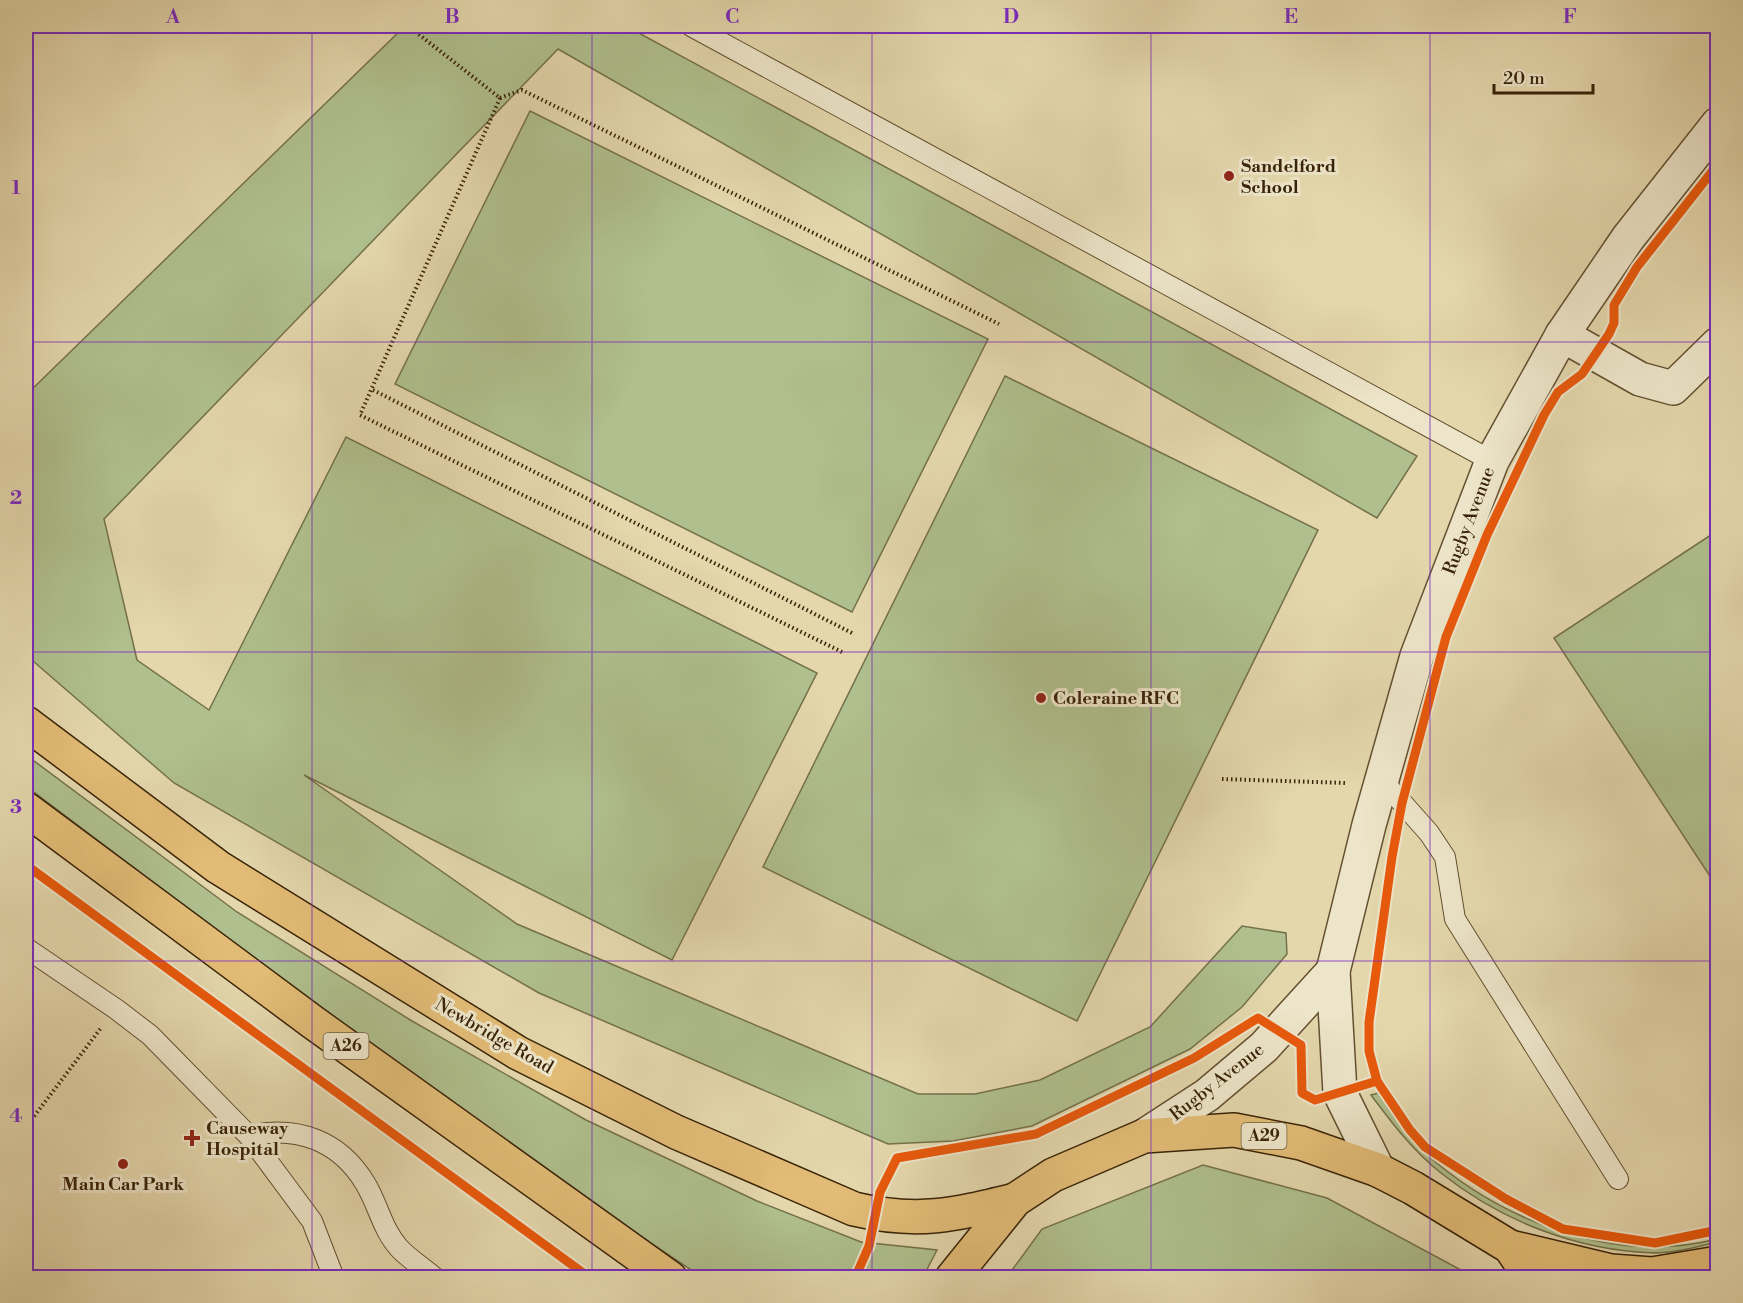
<svg xmlns="http://www.w3.org/2000/svg" width="1743" height="1303" font-family="'Libre Bodoni',serif">
<style>
.green{fill:#afbf8d;stroke:#74714a;stroke-width:1.5}
.lines{fill:none;stroke-linecap:round;stroke-linejoin:round}
.service-casing{stroke:#645030;stroke-width:22}
.minor-casing{stroke:#645030;stroke-width:36}
.tertiary-casing{stroke:#645030;stroke-width:36}
.trunk-casing{stroke:#392307;stroke-width:36}
.path{stroke:#392307;stroke-width:4;stroke-dasharray:1.5 3;stroke-linecap:butt}
.service{stroke:#ede5c9;stroke-width:20}
.minor{stroke:#ede5c9;stroke-width:33}
.tertiary{stroke:#ede5c9;stroke-width:33}
.trunk{stroke:#e2bc76;stroke-width:33}
.cycleway-casing{stroke:#ede5c9;stroke-width:13}
.cycleway{stroke:#e8590c;stroke-width:9}
.grid{fill:none;stroke:#7b2cbf;stroke-width:1.5;stroke-opacity:0.55}
.poi-dot{fill:#8f2418;stroke:#ede5c9;stroke-width:2}
.labels{text-anchor:middle;dominant-baseline:central;stroke-width:6;stroke-linejoin:round;paint-order:stroke}
.shield{fill:#ede5c9;stroke:#6f5d41;stroke-width:1.5}
.shield-label{font-size:16px;font-weight:bold;fill:#392307}
.poi-label{font-size:18px;font-weight:bold;fill:#392307;stroke:#ede5c9;text-anchor:start}
.street-label{font-size:18px;fill:#392307;stroke:#ede5c9}
.neatline{fill:none;stroke:#7b2cbf;stroke-width:2}
.grid-label{font-size:20px;text-anchor:middle;font-weight:bold;fill:#7b2cbf}
</style>
<rect width="100%" height="100%" fill="#e4d7ac"/>
<filter id="stains"><feTurbulence type="fractalNoise" baseFrequency=".00333" numOctaves="4"/><feColorMatrix values="0 0 0 0 .2 0 0 0 0 .09 0 0 0 0 .02 0 0 0 .5 -.17"/></filter>
<radialGradient id="worn" r=".72"><stop offset=".6" stop-color="#630" stop-opacity="0"/><stop offset="1" stop-color="#630" stop-opacity=".3"/></radialGradient>
<!-- green -->
<g class="green">
<path d="M405,26H626L1417,456L1377,518L558,49L104,519L137,660L209,710L346,437L817,673L672,960L304,775L517,924L918,1094H975L1040,1080L1150,1027L1242,926L1286,933L1287,954L1242,1007L1190,1049L1032,1126L953,1141L888,1144L539,993L174,783L26,655V395Z"/>
<path d="M530,111L988,339L852,612L395,384Z"/>
<path d="M1005,376L1318,530L1077,1021L763,867Z"/>
<path d="M1717,531V887L1554,638Z"/>
<path d="M26,755L237,912L412,1021L586,1120L757,1201L861,1242L937,1250L923,1277H702L572,1191L384,1057L26,786Z"/>
<path d="M1378,1093C1392,1114 1406,1137 1426,1154C1504,1222 1614,1265 1717,1239V1242C1698,1247 1674,1253 1655,1253C1578,1251 1501,1221 1441,1173C1413,1151 1392,1123 1371,1095Z"/>
<path d="M1203,1165L1327,1198L1474,1277H1007L1042,1229Z"/>
</g>
<g class="lines">
<!-- service casing -->
<g class="service-casing">
<g id="service">
<path d="M691,26L1492,461"/>
<path d="M1382,780L1429,833L1445,857L1455,919L1618,1179"/>
<path d="M26,948L116,1009L150,1035L249,1136L312,1221L334,1278"/>
<path d="M249,1136C296,1125 339,1140 365,1183C378,1204 382,1229 399,1248C409,1259 424,1268 435,1278"/>
</g>
</g>
<!-- minor casing -->
<g class="minor-casing">
<path id="minor" d="M1562,335L1640,379L1673,388L1718,344"/>
</g>
<!-- tertiary casing -->
<g class="tertiary-casing">
<g id="tertiary">
<path d="M1144,1136L1207,1095L1264,1047L1333,971"/>
<path d="M1378,1170L1340,1093L1333,971L1369,825L1417,656L1492,461L1562,335L1628,238L1718,124"/>
</g>
</g>
<!-- trunk casing -->
<g class="trunk-casing">
<g id="trunk">
<path d="M26,723L218,867L518,1053L676,1132L854,1209C918,1224 954,1215 1015,1200"/>
<path d="M26,809L314,1023L670,1278"/>
<path d="M1510,1247L1611,1271L1652,1274L1718,1263"/>
<path d="M952,1278L1015,1200L1053,1175L1144,1136L1234,1130L1301,1143L1378,1170L1413,1188L1510,1247L1531,1278"/>
</g>
</g>
<!-- path -->
<g class="path">
<path d="M408,26L500,98L360,415L844,653"/>
<path d="M500,98L522,90L999,324"/>
<path d="M373,390L854,634"/>
<path d="M1222,779L1347,783"/>
<path d="M26,1127L101,1028"/>
</g>
<!-- service -->
<use href="#service" class="service"/>
<!-- minor -->
<use href="#minor" class="minor"/>
<!-- tertiary -->
<use href="#tertiary" class="tertiary"/>
<!-- trunk -->
<use href="#trunk" class="trunk"/>
<!-- cycleway casing -->
<g class="cycleway-casing">
<g id="cycleway">
<path d="M1718,164L1637,267L1614,305V323L1609,334L1582,374L1558,392L1544,415L1487,535L1446,637L1402,803L1392,857L1369,1022V1051L1377,1081L1410,1130L1425,1147L1506,1199L1563,1229L1655,1243L1718,1230"/>
<path d="M26,865L590,1278"/>
<path d="M855,1278L869,1246L880,1192L897,1158L1036,1134L1194,1058L1258,1018L1301,1045L1302,1093L1315,1100L1377,1081"/>
</g>
</g>
<!-- cycleway -->
<use href="#cycleway" class="cycleway"/>
</g>
<!-- grid -->
<path class="grid" d="M312,26V1278M592,26V1278M872,26V1278M1151,26V1278M1430,26V1278M26,342H1718M26,652H1718M26,961H1718"/>
<!-- markers -->
<g class="poi-dot">
<circle cx="1229" cy="176" r="6"/>
<circle cx="1041" cy="698" r="6"/>
<path d="M189 1129h6v6h6v6h-6v6h-6v-6h-6v-6h6z"/>
<circle cx="123" cy="1164" r="6"/>
</g>
<g class="labels">
<!-- shield labels -->
<g class="shield">
<rect x="323.5" y="1033" width="45" height="26" rx="4.5"/>
<rect x="1241.5" y="1123" width="45" height="26" rx="4.5"/>
</g>
<g class="shield-label">
<text x="346" y="1046">A26</text>
<text x="1264" y="1136">A29</text>
</g>
<!-- poi labels -->
<g class="poi-label">
<text x="1241" y="166">Sandelford<tspan x="1241" dy="21">School</tspan></text>
<text x="1053" y="698">Coleraine RFC</text>
<text x="206" y="1128">Causeway<tspan x="206" dy="21">Hospital</tspan></text>
<text x="123" y="1184" text-anchor="middle">Main Car Park</text>
</g>
<!-- street labels -->
<g class="street-label">
<text transform="translate(1469 521) rotate(-69)">Rugby Avenue</text>
<text transform="translate(494 1036) rotate(30)">Newbridge Road</text>
<text transform="translate(1217 1082) rotate(-38)">Rugby Avenue</text>
</g>
</g>
<!-- margin -->
<rect width="1743" height="1303" fill="none" stroke="#e4d7ac" stroke-width="66"/>
<!-- scale -->
<path d="M1494 84v9h99v-9" fill="none" stroke="#392307" stroke-width="3"/>
<text x="1503" y="84" font-size="18" fill="#392307" stroke="#ede5c9" stroke-width="4.5" paint-order="stroke">20 m</text>
<rect x="33" y="33" width="1677" height="1237" class="neatline"/>
<g class="grid-label">
<text x="173" y="23">A</text>
<text x="452" y="23">B</text>
<text x="732" y="23">C</text>
<text x="1011" y="23">D</text>
<text x="1291" y="23">E</text>
<text x="1570" y="23">F</text>
<text x="16" y="194">1</text>
<text x="16" y="504">2</text>
<text x="16" y="813">3</text>
<text x="16" y="1122">4</text>
</g>
<rect width="100%" height="100%" filter="url(#stains)"/>
<rect width="100%" height="100%" fill="url(#worn)"/>
</svg>
